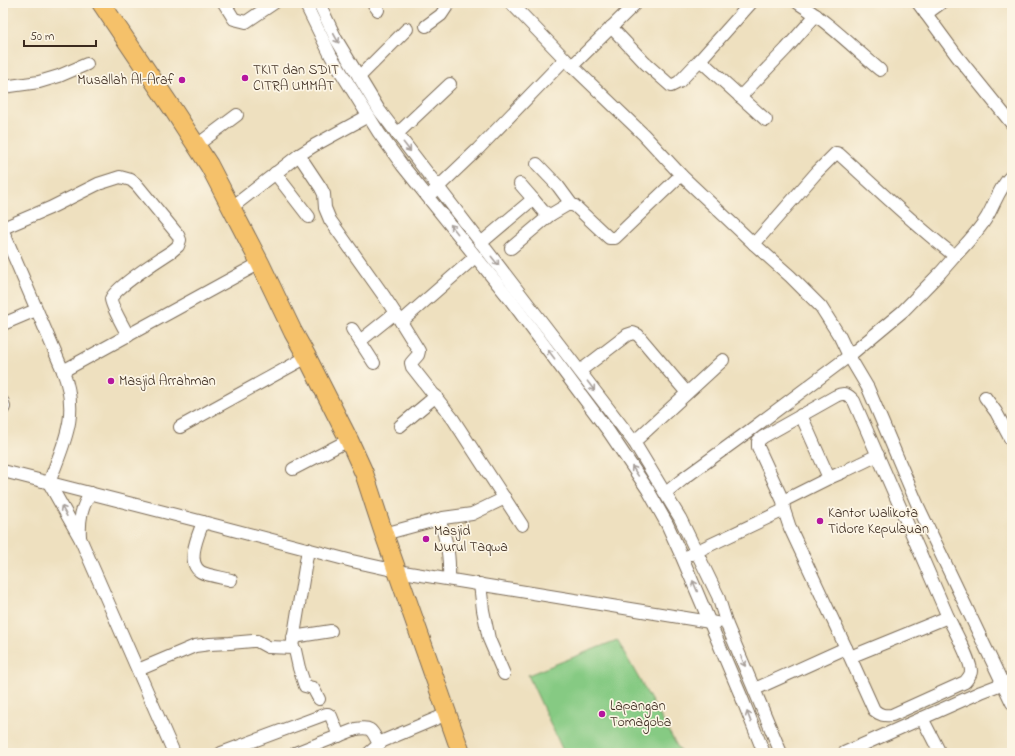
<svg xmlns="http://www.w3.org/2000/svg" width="1015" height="756" font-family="'Indie Flower',sans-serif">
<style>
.pitch{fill:#86ca83;stroke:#607a50}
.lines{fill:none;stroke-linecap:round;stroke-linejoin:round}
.minor-casing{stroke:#7a6a56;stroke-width:14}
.highway-casing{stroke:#7a6a56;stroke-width:20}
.minor{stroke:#fff;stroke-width:12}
.highway{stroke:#f5c16b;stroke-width:18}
.oneway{stroke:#a79f9a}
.poi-dot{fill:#b5179e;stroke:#fcf5e5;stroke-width:1.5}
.labels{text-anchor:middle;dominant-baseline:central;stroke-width:3.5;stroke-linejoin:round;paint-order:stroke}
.poi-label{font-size:14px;fill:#3b2a1e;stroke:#fcf5e5;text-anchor:start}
</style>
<rect width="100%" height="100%" fill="#fcf5e5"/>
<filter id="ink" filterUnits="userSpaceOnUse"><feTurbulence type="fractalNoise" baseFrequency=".025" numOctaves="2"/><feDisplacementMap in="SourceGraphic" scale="8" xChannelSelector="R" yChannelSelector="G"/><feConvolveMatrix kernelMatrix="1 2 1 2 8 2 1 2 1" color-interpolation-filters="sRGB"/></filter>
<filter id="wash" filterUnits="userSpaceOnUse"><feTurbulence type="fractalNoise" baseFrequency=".012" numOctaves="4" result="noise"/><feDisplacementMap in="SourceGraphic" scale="16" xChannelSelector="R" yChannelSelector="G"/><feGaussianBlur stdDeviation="0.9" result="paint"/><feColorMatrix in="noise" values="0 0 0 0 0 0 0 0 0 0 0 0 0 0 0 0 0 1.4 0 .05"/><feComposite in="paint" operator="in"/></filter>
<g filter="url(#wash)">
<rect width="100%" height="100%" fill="#eee0bf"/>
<!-- pitch -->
<path class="pitch" d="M617,640L681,753H564L528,675Z"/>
</g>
<g filter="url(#ink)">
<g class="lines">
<!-- minor casing -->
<g class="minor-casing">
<g id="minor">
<path d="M224,3L234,19L246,22L274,3"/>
<path d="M305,3L331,56L379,133L402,165L509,298L609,432L648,490L667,524L682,557L741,696L764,753"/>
<path d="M319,3L336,39L379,110L634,442L680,518L718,596L727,625L781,753"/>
<path d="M373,3L378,10"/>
<path d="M511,3L565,59L644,135L681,175L754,244L790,276L821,307L840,337L849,356L868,388L918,506L1012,703"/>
<path d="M751,3L700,60L766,120"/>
<path d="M798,3C828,22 853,47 880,70"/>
<path d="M918,3L957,56L1012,124"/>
<path d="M926,14L941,3"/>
<path d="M426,26L441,15L449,3"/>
<path d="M611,27L645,63L671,86L679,82L700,60"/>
<path d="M572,66L636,3"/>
<path d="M359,77L407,29"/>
<path d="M3,87L39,82L59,76L87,64"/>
<path d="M740,97L786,49L816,15"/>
<path d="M397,134L450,84"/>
<path d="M197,145L237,115"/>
<path d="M299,155L321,188L324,194L325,208L330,220L384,296L401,322L475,257"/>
<path d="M537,164L558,186L572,205"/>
<path d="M275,173L309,217"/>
<path d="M520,184L533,199"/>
<path d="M433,192L478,149L565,59"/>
<path d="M231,208L299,155L315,145L368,116"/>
<path d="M3,228L50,208L98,184L120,177L131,180L137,185L178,235L180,240L178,246L172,251C161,258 112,290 111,299C111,306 125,329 128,336"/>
<path d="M3,231L63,371C80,415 64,442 49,483L80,538L174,753"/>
<path d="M481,243L533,199L543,211L550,215"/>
<path d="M511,248L550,215L567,205H572L575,206L609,238H615L681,175"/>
<path d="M955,256C966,244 978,232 987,217C995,203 1000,186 1012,175"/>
<path d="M401,322L419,351L418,355L411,363L412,367L453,419L522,525"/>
<path d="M3,324L36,310"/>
<path d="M352,329L374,363"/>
<path d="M360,341L395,313"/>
<path d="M63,371L260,263"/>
<path d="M580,371L627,335L633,333L638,335L687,393"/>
<path d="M985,397L996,412L1012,442"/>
<path d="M3,402L4,407L3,409"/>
<path d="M400,426L436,396"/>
<path d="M180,427L307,357"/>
<path d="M634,442L723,360"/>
<path d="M293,469L349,440"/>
<path d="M849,469L878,455"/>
<path d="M3,471L203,522L352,561L397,571L716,623"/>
<path d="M829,478L843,472"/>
<path d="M666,493L683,479L749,431L849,356L903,311L941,272L955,256C914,225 877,188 839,154L836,153L817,172L754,244"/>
<path d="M783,501L829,478L801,415"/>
<path d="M784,510L783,501L758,447V441L763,437L836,396C844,392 848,394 854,401L948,617"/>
<path d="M439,519C447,542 450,555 449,579"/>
<path d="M203,522C199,534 185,562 201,572C206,575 224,578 231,580"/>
<path d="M384,534L443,518L472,514L505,498"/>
<path d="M80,537C79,520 81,507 91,493"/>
<path d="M691,554L784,510L790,528L846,648L755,689"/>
<path d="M480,584L483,610L489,639L504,674"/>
<path d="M293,637L331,631"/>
<path d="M292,647L308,549"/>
<path d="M846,648L874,710C880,715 884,716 892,715L965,682C968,678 971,675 971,671C971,660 953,628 948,617L850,657"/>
<path d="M138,670L195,646L210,644L230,643L253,641H257L268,647L293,648L295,650L299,668L305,686L313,688L319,699"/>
<path d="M922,718L940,753"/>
<path d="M221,753L326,714H328L331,716L339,736"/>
<path d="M295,753L356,729C372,726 372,731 379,744"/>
<path d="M369,753L383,741L447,714"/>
<path d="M844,753L981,692L1012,680"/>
</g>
</g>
<!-- highway casing -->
<g class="highway-casing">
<path id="highway" d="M101,3L174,111L209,165L260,263L293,332L307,357L349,440L364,473L384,534L461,753"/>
</g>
<!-- minor -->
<use href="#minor" class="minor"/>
<!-- highway -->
<use href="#highway" class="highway"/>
</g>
<!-- one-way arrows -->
<defs><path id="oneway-shaft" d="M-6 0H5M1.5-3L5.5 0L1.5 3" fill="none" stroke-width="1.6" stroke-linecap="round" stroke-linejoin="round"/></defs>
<g class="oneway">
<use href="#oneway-shaft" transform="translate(336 38) rotate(61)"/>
<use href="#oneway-shaft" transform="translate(407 147) rotate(52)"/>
<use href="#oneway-shaft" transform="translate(454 229) rotate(-128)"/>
<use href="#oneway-shaft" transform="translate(495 261) rotate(51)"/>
<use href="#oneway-shaft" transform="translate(551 354) rotate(-127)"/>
<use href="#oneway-shaft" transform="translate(591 386) rotate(53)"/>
<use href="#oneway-shaft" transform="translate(635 471) rotate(-124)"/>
<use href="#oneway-shaft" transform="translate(64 511) rotate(-119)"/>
<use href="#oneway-shaft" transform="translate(695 586) rotate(-113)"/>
<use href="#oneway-shaft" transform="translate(743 661) rotate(67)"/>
<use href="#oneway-shaft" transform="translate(749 717) rotate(-111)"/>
</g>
</g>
<!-- markers -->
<g class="poi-dot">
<circle cx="245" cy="78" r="4"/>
<circle cx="182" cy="80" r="4"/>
<circle cx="111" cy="381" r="4"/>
<circle cx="820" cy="521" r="4"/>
<circle cx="426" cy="539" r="4"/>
<circle cx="602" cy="714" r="4"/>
</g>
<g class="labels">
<!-- poi labels -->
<g class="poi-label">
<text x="253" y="70">TKIT dan SDIT<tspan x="253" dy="16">CITRA UMMAT</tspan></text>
<text x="174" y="80" text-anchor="end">Musallah Al-Araf</text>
<text x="119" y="381">Masjid Arrahman</text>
<text x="828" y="513">Kantor Walikota<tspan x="828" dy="16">Tidore Kepulauan</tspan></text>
<text x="434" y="531">Masjid<tspan x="434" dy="16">Nurul Taqwa</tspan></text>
<text x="610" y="706">Lapangan<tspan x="610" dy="16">Tomagoba</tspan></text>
</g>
</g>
<!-- margin -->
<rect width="1015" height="756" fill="none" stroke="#fcf5e5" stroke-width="16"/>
<!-- scale -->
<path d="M24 40v6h72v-6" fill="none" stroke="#3b2a1e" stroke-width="2"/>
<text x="30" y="40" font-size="12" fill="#3b2a1e" stroke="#fcf5e5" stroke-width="3" paint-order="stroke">50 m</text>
</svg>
